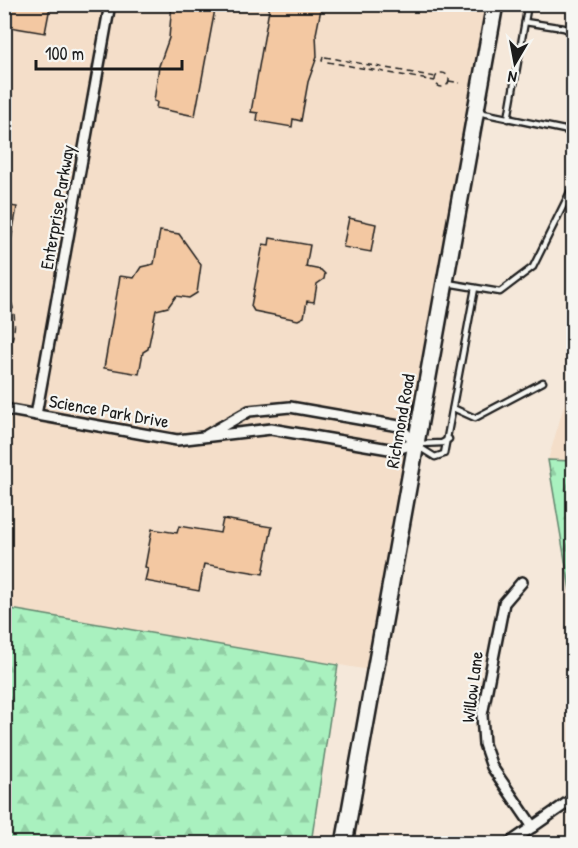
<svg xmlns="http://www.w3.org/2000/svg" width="578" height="848" font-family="'Patrick Hand',sans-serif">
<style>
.built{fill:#f4dec9}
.forest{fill:url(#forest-firs);stroke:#62866e;stroke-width:1.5}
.building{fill:#f3c8a2;stroke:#1c1c1c;stroke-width:1.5}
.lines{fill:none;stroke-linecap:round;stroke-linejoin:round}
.service-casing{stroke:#1c1c1c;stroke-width:9}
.minor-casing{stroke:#1c1c1c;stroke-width:14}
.primary-casing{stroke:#1c1c1c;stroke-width:20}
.path{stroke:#1c1c1c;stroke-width:1.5;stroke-dasharray:6 4.5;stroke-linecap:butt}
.service{stroke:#f6f6f2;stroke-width:4.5}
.minor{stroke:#f6f6f2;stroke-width:9}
.primary{stroke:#f6f6f2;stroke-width:15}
.labels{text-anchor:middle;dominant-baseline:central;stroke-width:4.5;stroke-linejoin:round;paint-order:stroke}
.street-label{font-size:18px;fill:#1c1c1c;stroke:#f6f6f2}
</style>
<defs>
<pattern id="forest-firs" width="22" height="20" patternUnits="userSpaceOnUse" patternTransform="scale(1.5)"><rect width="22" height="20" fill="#a9f1bf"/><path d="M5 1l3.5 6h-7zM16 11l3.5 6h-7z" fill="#91cea4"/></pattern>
</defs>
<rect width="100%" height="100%" fill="#f5e8da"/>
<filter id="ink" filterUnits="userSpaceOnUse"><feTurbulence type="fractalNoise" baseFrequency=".0167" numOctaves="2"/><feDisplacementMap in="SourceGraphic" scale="12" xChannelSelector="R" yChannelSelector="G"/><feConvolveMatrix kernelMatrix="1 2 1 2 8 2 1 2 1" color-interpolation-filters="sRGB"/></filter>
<g filter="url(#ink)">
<!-- built -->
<g class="built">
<path d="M5,5H495L375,671L5,608Z"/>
<path d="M573,375V461L548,460Z"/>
</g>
<!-- forest -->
<g class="forest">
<path d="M548,460L573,461V589L570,590Z"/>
<path d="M5,608L338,665L311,843H5Z"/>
</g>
<!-- building -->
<g class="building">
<path d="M4,4L50,7L45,33L4,26Z"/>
<path d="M172,4H216L195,116L156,108L157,102L154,101L159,66L169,38Z"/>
<path d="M270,4H322L316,34L317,57L308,82L301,121L293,119L292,127L257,121L258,113L251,112Z"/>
<path d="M4,205L17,207L9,252H4Z"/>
<path d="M349,218L376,224L371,252L343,247Z"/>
<path d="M160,231L179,234L201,265L197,293L189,298L176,296L168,307L156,310L148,349L143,352L139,374L104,368L120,276L134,278L141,267L154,264Z"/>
<path d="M270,238L310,245L306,267L321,270L325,274L324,279L317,284L314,302L307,301L304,317L298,320L254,311L251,306L263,244L269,245Z"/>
<path d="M223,519L272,527L263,574L204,564L199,591L145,581L148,568L145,567L152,529L177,533L179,526L220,533Z"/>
</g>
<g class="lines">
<!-- service casing -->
<g class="service-casing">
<g id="service">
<path d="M525,22L564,28L574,33"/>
<path d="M478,112L574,132"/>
<path d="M508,119L528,4"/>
<path d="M447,283L500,292L533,267L574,184"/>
<path d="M453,408L475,418L543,382"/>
<path d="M419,444L442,443L449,439"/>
<path d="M419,447L435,457L444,454L475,288"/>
</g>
</g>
<!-- minor casing -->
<g class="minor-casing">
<g id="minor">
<path d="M4,409L177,440L271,429L395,450L415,443L399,426L290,407L249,411L207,435"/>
<path d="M36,415L110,4"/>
<path d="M522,582L504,603L482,715L484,744L492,767L533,827"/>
<path d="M508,844L574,798"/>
</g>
</g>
<!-- primary casing -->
<g class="primary-casing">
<path id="primary" d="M344,844L495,4"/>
</g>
<!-- path -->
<g class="path">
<path d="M323,56L322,61L435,81"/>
<path d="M325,57L436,77"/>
<circle cx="442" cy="80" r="7"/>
<path d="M449,81L460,83"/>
<path d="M4,284C16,307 20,333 4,355"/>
</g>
<!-- service -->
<use href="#service" class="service"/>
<!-- minor -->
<use href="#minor" class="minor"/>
<!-- primary -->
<use href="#primary" class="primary"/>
</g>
</g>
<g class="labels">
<!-- street labels -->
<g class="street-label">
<text transform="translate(57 207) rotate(-80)">Enterprise Parkway</text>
<text transform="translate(109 411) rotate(10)">Science Park Drive</text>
<text transform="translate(400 421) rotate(-80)">Richmond Road</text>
<text transform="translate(472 687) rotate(-83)">Willow Lane</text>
</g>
</g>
<!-- margin -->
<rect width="578" height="848" fill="none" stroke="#f6f6f2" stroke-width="24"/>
<rect x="12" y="12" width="554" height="824" fill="none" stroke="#1c1c1c" stroke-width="2" filter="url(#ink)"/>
<!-- north arrow -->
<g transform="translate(515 63) rotate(190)" stroke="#f6f6f2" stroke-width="4.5" paint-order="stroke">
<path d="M0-4.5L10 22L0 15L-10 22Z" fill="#1c1c1c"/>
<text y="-9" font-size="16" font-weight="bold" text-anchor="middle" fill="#1c1c1c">N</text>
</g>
<!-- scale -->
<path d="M36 60v9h146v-9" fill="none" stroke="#1c1c1c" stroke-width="3"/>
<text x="45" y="60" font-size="18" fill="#1c1c1c" stroke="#f6f6f2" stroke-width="4.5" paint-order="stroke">100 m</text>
</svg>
